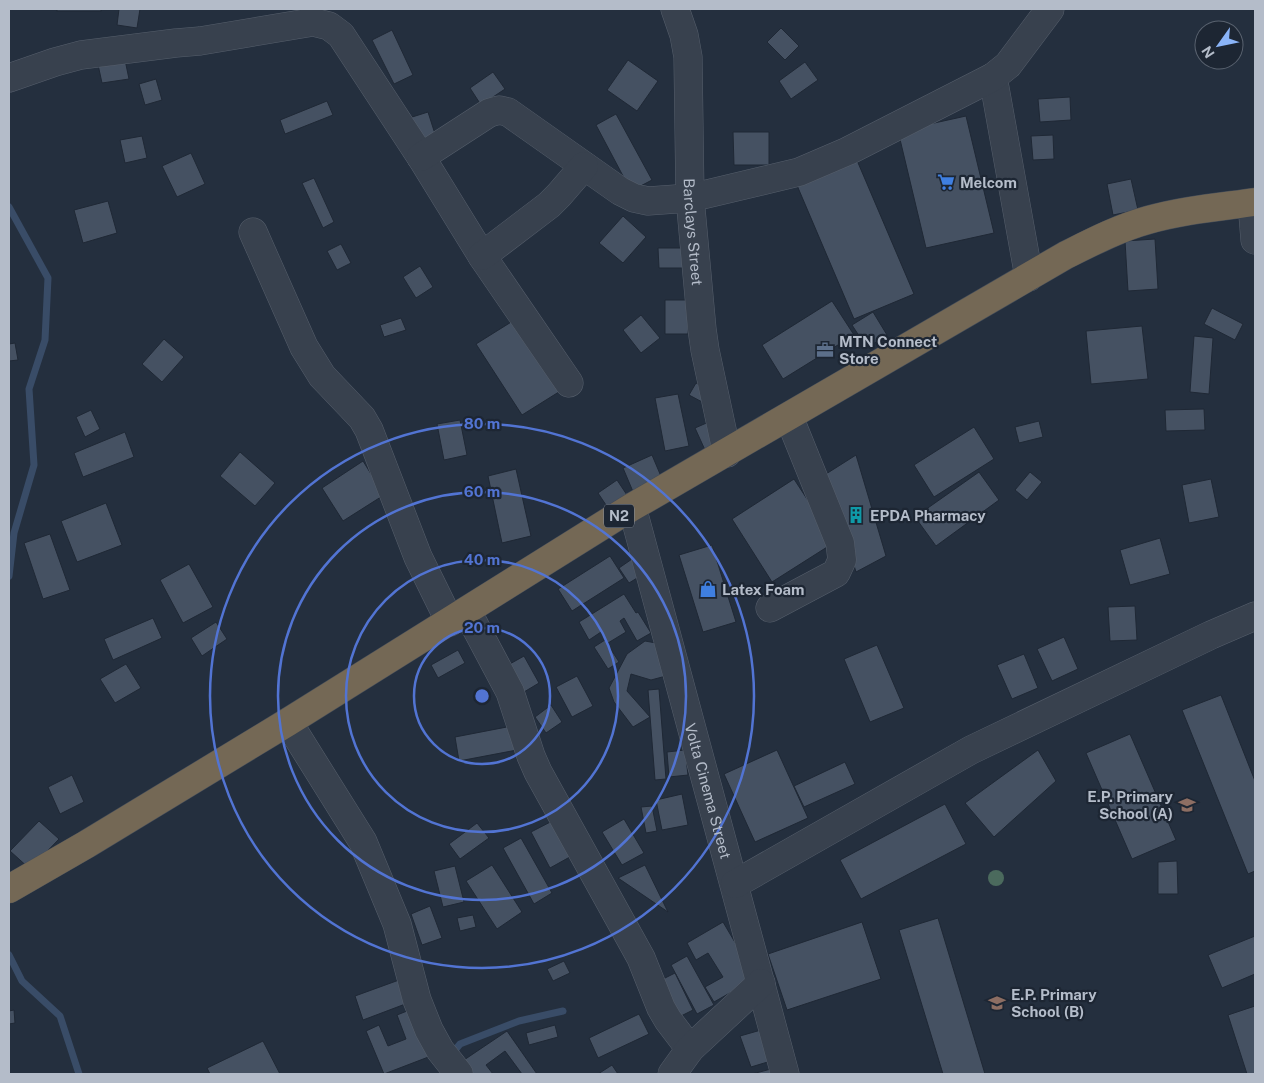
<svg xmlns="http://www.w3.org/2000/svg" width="1264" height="1083" font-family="'Public Sans',sans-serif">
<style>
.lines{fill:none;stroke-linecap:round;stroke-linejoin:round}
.stream{stroke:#394c67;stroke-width:7}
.building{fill:#455162;stroke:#1f2835}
.minor-casing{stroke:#565f6c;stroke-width:29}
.highway-casing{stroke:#434c59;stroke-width:29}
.minor{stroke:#38414e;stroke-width:28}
.highway{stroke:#746855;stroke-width:28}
.tree{fill:#4b6a5d}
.ring{fill:none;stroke:#5274d3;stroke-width:2.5}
.labels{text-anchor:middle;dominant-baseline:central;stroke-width:4.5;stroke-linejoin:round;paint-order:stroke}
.shield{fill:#1d2633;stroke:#878f9c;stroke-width:1}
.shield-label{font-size:14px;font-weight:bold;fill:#b4bcc9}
.poi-label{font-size:15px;font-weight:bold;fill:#b4bcc9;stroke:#1d2633;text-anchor:start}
.street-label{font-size:15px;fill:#b4bcc9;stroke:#1d2633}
.centre{fill:#5274d3;stroke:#1d2633;stroke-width:2.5}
.ring-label{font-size:15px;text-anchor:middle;font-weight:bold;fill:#5274d3;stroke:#1d2633;stroke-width:4.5;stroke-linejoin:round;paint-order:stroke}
</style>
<rect width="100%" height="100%" fill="#242f3e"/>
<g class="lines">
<!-- stream -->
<g class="stream">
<path d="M9,207L48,278L45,340L29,389L34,465L14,533L9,576"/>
<path d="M9,955L22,981L60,1016L79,1074"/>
<path d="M452,1054L460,1044L519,1021L563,1011"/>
</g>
</g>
<!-- building -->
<g class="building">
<rect x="57" y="9" width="44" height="2"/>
<path d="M119,9H140L137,28L117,25Z"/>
<path d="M781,28L799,46L785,60L767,42Z"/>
<path d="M392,30L413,75L394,84L372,40Z"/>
<path d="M124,55L129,79L102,83L97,60Z"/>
<path d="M628,60L658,81L637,111L607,90Z"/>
<path d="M805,62L818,80L791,99L779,81Z"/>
<path d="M493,72L505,89L481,105L470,88Z"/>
<path d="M156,79L162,100L145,105L139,84Z"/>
<path d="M1070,97L1071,120L1040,122L1038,99Z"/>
<path d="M327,101L333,115L285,134L280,120Z"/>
<path d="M428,112L436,137L417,143L409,118Z"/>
<path d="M616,114L652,180L631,191L596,125Z"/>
<path d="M966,116L994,233L926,248L898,131Z"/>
<path d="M733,132H769V165H734Z"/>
<path d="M1053,135L1054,159L1033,160L1031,136Z"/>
<path d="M142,136L147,158L125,163L120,140Z"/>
<path d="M191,153L205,184L177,197L162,166Z"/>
<path d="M856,158L914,294L854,319L796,183Z"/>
<path d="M314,178L334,222L323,228L302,183Z"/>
<path d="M1131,179L1138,210L1113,215L1107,184Z"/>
<path d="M108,201L117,233L83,243L74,210Z"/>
<path d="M623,216L646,237L623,263L599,243Z"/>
<path d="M1155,239L1158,289L1128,291L1125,241Z"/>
<path d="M341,244L351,263L337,270L327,251Z"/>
<path d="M658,248H682L683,268H659Z"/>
<path d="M420,266L433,287L416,298L403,277Z"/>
<path d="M665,300H689L688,334H665Z"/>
<path d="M832,301L854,335L783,379L762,345Z"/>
<path d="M1212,308L1243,324L1235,340L1204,324Z"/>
<path d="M873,312L887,335L867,348L852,325Z"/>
<path d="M641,315L660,338L641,353L623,330Z"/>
<path d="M401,318L406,330L384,337L380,325Z"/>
<path d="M516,319L562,390L522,415L476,344Z"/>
<path d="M1142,326L1148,379L1091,384L1086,331Z"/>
<path d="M1194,336L1213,338L1209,394L1190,392Z"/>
<path d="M164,339L184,357L162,382L142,364Z"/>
<path d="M15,343L18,360L9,361V344Z"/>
<path d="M696,383L711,391L704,403L689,395Z"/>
<path d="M678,394L689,446L665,451L655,398Z"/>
<path d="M1204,409L1205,430L1166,431L1165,410Z"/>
<path d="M91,410L100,429L85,437L76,417Z"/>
<path d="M460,420L467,455L444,460L437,424Z"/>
<path d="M711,421L721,443L705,450L695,428Z"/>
<path d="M1039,421L1043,437L1019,443L1015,427Z"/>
<path d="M974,427L994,459L934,497L914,465Z"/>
<path d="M125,432L134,457L83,477L74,453Z"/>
<path d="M240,452L275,483L255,506L220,476Z"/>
<path d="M652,455L663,481L634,494L623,468Z"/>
<path d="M856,455L886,556L856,572L826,474Z"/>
<path d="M363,461L384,495L343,521L322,488Z"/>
<path d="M516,469L531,536L502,543L488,476Z"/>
<path d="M979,472L999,500L936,546L915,517Z"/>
<path d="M1030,472L1042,482L1027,500L1015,490Z"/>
<path d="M794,479L835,542L772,582L732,519Z"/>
<path d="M1211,479L1219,517L1189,523L1182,485Z"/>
<path d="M617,480L627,495L608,508L598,493Z"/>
<path d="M106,503L122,545L77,562L61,521Z"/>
<path d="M50,534L70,590L43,599L24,543Z"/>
<path d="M1160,538L1170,574L1130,585L1120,550Z"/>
<path d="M712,545L736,622L703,632L679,555Z"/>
<path d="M610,556L624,578L572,611L558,589Z"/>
<path d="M632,559L642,575L629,583L619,568Z"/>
<path d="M189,564L213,607L183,623L160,580Z"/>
<path d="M624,594L636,613L638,612L651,633L637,641L624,618L620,621L626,632L608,643L601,632L589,640L579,622Z"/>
<path d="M1135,606L1137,640L1110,641L1108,607Z"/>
<path d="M153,618L162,638L113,660L104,639Z"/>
<path d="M216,622L227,639L202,656L191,638Z"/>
<path d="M1064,637L1078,669L1052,681L1037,649Z"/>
<path d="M605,640L619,662L608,669L594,647Z"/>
<path d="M645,641L656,643L666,676L651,680L631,674L627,691L650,717L633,727L614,702L609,688L627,654Z"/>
<path d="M877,645L904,708L870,722L844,659Z"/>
<path d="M458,650L465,663L438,678L431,665Z"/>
<path d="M1024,654L1038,688L1012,699L997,665Z"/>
<path d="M524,656L539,683L524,692L508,665Z"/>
<path d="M126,664L141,688L115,703L100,679Z"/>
<path d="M577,676L593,706L572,717L556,687Z"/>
<path d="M659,689L666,779L655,780L648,690Z"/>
<path d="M1221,695L1255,781V871L1248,874L1182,710Z"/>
<path d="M551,705L562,722L546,733L535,717Z"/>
<path d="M512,726L517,750L459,761L455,737Z"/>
<path d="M1130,734L1176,840L1132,859L1086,753Z"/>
<path d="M685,750L688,775L669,777L667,752Z"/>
<path d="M777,750L808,818L755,842L724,774Z"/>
<path d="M1038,750L1056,781L994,837L965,803Z"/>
<path d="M845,762L855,784L804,807L794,786Z"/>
<path d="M72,775L84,802L60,814L48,787Z"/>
<path d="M682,794L688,825L662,830L656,800Z"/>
<path d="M945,804L966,844L861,899L840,860Z"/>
<path d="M652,806L657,831L646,833L641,807Z"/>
<path d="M558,818L577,853L550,868L531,832Z"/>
<path d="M624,819L644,853L622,865L602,832Z"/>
<path d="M39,821L59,839L30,869L10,851Z"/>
<path d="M477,823L489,838L460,859L449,844Z"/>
<path d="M521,838L552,893L534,904L503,848Z"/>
<path d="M1177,861L1178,894H1158V862Z"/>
<path d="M492,865L522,912L497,929L466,881Z"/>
<path d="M645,865L668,912L618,878Z"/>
<path d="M455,866L464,902L443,907L434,871Z"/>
<path d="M430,906L442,938L422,945L411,914Z"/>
<path d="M473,915L476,927L460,931L457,918Z"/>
<path d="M938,918L985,1074H943L899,930Z"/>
<path d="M723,922L756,978L714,1002L705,987L723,977L708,953L696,960L687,943Z"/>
<path d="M862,922L881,979L787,1010L768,954Z"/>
<path d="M1255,936V974L1222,988L1208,955Z"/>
<path d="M687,956L714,1005L697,1014L671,965Z"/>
<path d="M564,961L570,973L553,981L547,969Z"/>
<path d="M675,973L693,1010L673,1020L655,983Z"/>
<path d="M399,980L408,1003L363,1020L355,996Z"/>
<path d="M1255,1006V1074H1247L1228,1015Z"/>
<path d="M412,1009L431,1056L384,1074L366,1031L379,1025L388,1046L406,1039L397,1015Z"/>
<path d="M14,1010L15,1023L9,1024V1011Z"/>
<path d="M639,1014L649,1034L598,1058L589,1038Z"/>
<path d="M555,1025L558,1037L529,1045L526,1033Z"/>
<path d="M761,1030L771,1061L751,1067L740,1036Z"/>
<path d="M507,1031L537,1074H522L505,1051L486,1065L493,1074H470L461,1062Z"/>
<path d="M263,1041L280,1074H210L207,1068Z"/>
<path d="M612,1065L618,1074H598Z"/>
<path d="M771,1069L773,1074H752Z"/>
</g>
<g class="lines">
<!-- minor casing -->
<g class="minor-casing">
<g id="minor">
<path id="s1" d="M675,9L684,35L688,57L690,198L702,329L705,350L727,453"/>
<path d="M993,77L1029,277"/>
<path d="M9,78L55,62L81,55L176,43L200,41L313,22L329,26L341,35L421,157L482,256L569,383"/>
<path d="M421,157L489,113L499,110L508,112L620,191L634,198L648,201L690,198L799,172L848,151L993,77L1008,65L1050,9"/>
<path d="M1252,203L1255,240"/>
<path d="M253,232L304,347L322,376L362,418L369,430L418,557L450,622"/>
<path d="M482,256L549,205L559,195L584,166"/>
<path id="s2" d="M632,507L785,1074"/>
<path d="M770,608L836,573L842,560L840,543L789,417"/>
<path d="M467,611L510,692L531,756L538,772L641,958L661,1008L668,1020L690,1049"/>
<path d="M288,722L363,842L397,924L417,1000L429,1030L440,1050L459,1074"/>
<path d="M735,884L971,750L1211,635L1255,616"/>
<path d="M672,1074L690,1049L761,983"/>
</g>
</g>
<!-- highway casing -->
<g class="highway-casing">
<path id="highway" d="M9,889L87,844L288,722L632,507L1066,255C1092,242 1119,228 1148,220C1183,210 1219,207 1255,202"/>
</g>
<!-- minor -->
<use href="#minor" class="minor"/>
<!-- highway -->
<use href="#highway" class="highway"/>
</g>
<!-- trees -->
<circle class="tree" cx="996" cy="878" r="8"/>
<!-- distance rings -->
<g class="ring">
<circle cx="482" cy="696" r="68"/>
<circle cx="482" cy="696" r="136"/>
<circle cx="482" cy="696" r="204"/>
<circle cx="482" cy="696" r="272"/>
</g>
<!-- icons -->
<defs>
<g id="supermarket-bare" transform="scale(1.35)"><path d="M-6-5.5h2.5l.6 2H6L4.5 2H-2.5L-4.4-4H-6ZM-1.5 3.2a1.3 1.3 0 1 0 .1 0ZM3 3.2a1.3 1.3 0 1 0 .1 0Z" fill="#3f7fe0" stroke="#1d2633" stroke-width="2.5" paint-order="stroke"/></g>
<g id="office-bare" transform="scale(1.35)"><path d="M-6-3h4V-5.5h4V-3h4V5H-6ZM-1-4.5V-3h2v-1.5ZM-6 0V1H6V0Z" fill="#5c6f8a" stroke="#1d2633" stroke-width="2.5" paint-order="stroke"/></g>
<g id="building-bare" transform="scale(1.35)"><path d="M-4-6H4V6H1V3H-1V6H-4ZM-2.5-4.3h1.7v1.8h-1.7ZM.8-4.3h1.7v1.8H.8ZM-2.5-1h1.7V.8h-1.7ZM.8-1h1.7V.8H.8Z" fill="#0f9aa8" stroke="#1d2633" stroke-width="2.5" paint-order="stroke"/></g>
<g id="shop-bare" transform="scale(1.35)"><path d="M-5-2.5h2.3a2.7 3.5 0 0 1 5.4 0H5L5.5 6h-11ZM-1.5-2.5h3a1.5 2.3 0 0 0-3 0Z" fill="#3f7fe0" stroke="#1d2633" stroke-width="2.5" paint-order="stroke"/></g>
<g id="school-bare" transform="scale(1.35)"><path d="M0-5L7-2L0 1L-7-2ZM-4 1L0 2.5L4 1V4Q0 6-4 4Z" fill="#8d6e63" stroke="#1d2633" stroke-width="2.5" paint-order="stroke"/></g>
</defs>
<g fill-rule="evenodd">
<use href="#supermarket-bare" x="946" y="182"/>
<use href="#office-bare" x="825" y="350"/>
<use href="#building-bare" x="856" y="515"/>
<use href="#shop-bare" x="708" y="589"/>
<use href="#school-bare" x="1187" y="805"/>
<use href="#school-bare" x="997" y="1003"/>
</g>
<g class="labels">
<!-- shield labels -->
<rect class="shield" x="604" y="504.5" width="30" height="23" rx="4"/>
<g class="shield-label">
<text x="619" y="516">N2</text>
</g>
<!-- poi labels -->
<g class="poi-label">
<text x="960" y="182">Melcom</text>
<text x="839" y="341">MTN Connect<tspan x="839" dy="17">Store</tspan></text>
<text x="870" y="515">EPDA Pharmacy</text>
<text x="722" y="589">Latex Foam</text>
<text x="1173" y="796" text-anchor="end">E.P. Primary<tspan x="1173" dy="17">School (A)</tspan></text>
<text x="1011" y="994">E.P. Primary<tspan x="1011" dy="17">School (B)</tspan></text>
</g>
<!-- street labels -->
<g class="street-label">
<text stroke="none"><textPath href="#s1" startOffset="225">Barclays Street</textPath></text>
<text stroke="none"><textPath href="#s2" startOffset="294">Volta Cinema Street</textPath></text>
</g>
</g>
<circle cx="482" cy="696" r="8" class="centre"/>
<g class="ring-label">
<text x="482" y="429">80 m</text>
<text x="482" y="497">60 m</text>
<text x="482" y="565">40 m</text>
<text x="482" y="633">20 m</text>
</g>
<!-- border -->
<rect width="1264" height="1083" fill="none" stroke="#b4bcc9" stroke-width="20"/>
<!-- north arrow -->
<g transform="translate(1219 45) rotate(237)"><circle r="24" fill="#1d2633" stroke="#59626f"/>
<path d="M0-4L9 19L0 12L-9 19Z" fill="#8ab4f8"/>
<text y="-8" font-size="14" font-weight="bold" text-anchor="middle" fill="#b4bcc9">N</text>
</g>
</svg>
